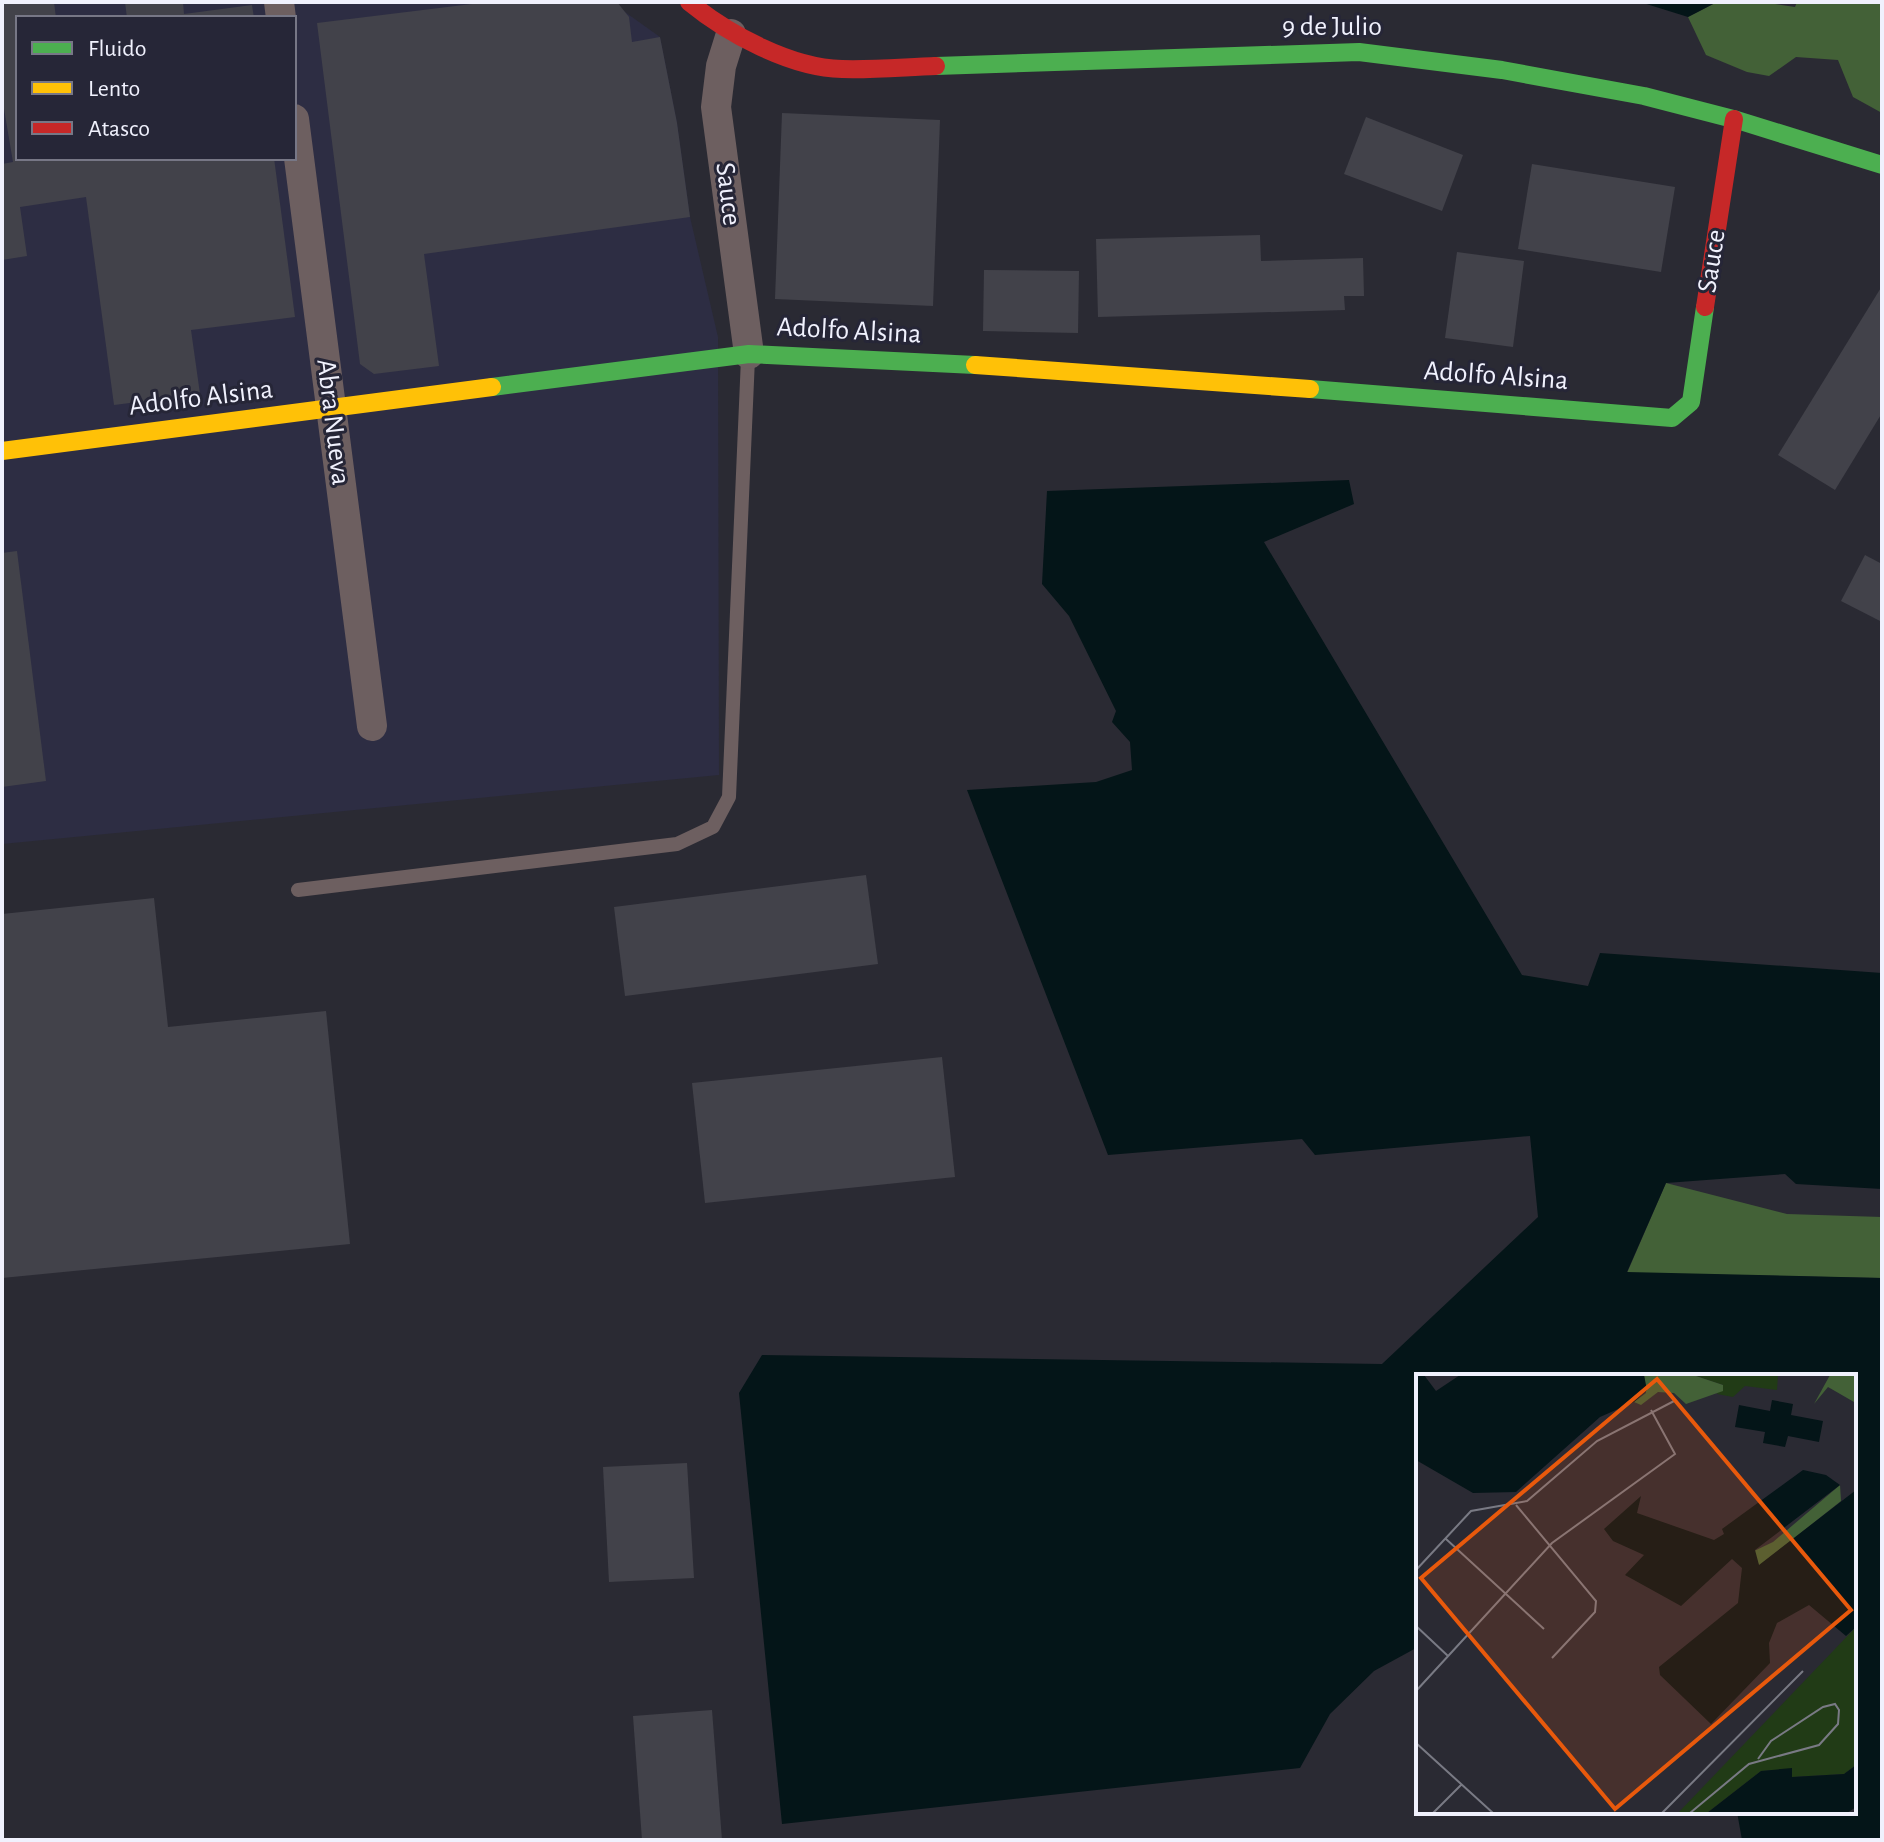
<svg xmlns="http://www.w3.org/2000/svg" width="1884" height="1842" font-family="'Alegreya Sans',sans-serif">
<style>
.built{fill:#2d2d43;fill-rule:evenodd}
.forest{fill:#436137}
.water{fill:#041518}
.building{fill:#42424a}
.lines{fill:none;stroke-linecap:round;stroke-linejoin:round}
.lane{stroke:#6d5f60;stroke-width:14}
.street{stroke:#6d5f60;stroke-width:30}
.fast{stroke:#4caf50;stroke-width:18}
.slow{stroke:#ffc107;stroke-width:18}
.jam{stroke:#c62828;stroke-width:18}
.labels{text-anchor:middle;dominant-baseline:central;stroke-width:6;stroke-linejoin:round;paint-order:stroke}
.street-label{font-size:28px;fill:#f0f1fd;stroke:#262637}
.inset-road{fill:none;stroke:#797a84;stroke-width:2}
.view{fill:#e8590c;fill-opacity:0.15;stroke:#e8590c;stroke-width:4}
.inset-edge{fill:none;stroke:#f0f1fd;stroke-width:4}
</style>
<rect width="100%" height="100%" fill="#2a2a33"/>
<!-- built -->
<path class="built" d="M2,2H611L660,37L677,123L690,217L718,337L719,775L2,844ZM18,18H294V158H18Z"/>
<!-- forest -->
<g class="forest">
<path d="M1717,2H1762L1795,7L1797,2H1882V113L1853,97L1838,60L1796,57L1769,76L1747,72L1706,55L1688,17Z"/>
<path d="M1666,1183L1787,1214L1882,1217V1278L1627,1273Z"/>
</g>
<!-- water -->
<g class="water">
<path d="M1640,2H1717L1688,17Z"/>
<path d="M1349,480L1354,504L1264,542L1522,975L1588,986L1600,953L1882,973V1189L1796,1184L1785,1174L1666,1183L1627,1272L1882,1278V1840H1742L1737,1812H1854V1376H1418V1647L1374,1671L1330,1714L1300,1768L782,1824L739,1393L762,1355L1382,1364L1538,1217L1530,1136L1315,1155L1302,1139L1108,1155L967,790L1096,782L1132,770L1130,742L1112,722L1116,711L1069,616L1042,584L1047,491Z"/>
</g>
<!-- building -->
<g class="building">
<path d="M2,2H54L56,18H18V158H274L295,317L191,330L200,394L114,405L86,197L20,207L27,256L2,260V164L13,162L2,97Z"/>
<path d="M125,2H183L184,14L252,5L254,18H127Z"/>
<path d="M488,2H617L629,17L632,42L660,37L677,123L690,217L424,254L439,366L374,374L360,364L317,23Z"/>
<path d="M782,113L940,120L933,306L775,299Z"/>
<path d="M1366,117L1463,155L1442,211L1344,174Z"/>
<path d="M1532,164L1675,187L1661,272L1518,249Z"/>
<path d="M1260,235L1261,261L1363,258L1364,296H1344L1345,310L1098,317L1096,239Z"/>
<path d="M1457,252L1524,261L1513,347L1445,338Z"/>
<path d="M984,270L1079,271L1078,333L983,331Z"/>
<path d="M1882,286V413L1835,490L1778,455Z"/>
<path d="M17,551L46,781L2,787V553Z"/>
<path d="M1865,555L1882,564V622L1841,601Z"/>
<path d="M866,875L878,964L625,996L614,907Z"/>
<path d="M154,898L168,1027L326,1011L350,1244L2,1278V914Z"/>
<path d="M942,1057L955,1177L705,1203L692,1083Z"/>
<path d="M687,1463L694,1578L609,1582L603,1467Z"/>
<path d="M712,1710L722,1840H642L633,1716Z"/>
</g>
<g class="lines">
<!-- lane -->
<path class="lane" d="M298,890L677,844L713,827L729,797L748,358"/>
<!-- street -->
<g class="street">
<path d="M279,2L281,18"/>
<path d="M731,34L721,66L716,107L749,354"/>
<path d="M294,119L372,726"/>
</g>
<!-- fast -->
<g class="fast">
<path d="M936,66L1359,52L1502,70L1644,96L1737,120L1882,165"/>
<path d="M492,387L749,354L975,365"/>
<path d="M1310,389L1672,418L1691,402L1705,307"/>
</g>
<!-- slow -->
<g class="slow">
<path d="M975,365L1310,389"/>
<path d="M2,451L492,387"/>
</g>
<!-- jam -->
<g class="jam">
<path d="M689,2C728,34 791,68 842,69C873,70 905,67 936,66"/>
<path d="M1705,307L1734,119"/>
</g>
</g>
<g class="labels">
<!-- street labels -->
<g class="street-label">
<text x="1332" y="27">9 de Julio</text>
<text transform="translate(728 194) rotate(83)">Sauce</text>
<text transform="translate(1712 261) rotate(-81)">Sauce</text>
<text transform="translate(849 331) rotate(3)">Adolfo Alsina</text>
<text transform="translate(1496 376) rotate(4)">Adolfo Alsina</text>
<text transform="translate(201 398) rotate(-7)">Adolfo Alsina</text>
<text transform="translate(333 422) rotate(83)">Abra Nueva</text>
</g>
</g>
<!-- overview -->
<g transform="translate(1416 1374)">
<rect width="440" height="440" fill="#2a2a33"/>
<path d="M277,1H362L361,16L329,12L317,23L301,20L307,11ZM440,253V391L428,400L376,403V395L345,397L291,439H262Z" fill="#213b16"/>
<path d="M228,1H277L307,11V17L270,30L258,19L242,18L225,31L218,28L230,19ZM414,1H440L438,28L412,13L398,30ZM424,111L425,127L343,192L338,177L357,168Z" fill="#436137"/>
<path d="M0,1H8L20,17L44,1H228L231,16L218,28L184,43L100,118L57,119L0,86ZM356,26L377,30L375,41L407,47L403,68L372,62L369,73L347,69L349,58L319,53L323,31L354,37ZM387,96L410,101L424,111L339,176L343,191L440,116V253L430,262L393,231L361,249L353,269L354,289L295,350L244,301L243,293L322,229L326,194L316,185L265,232L209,201L228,181L197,167L188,155L225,122L221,139L298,166L308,160L306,155ZM440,391V433L431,439H291L345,397L376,394V403L428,400Z" fill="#041518"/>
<path class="inset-road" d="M100,131L180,227L179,238L136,284M30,165L128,255M0,196L55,137L111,127L181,67L260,26M0,252L32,282M0,317L136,169L259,80L235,36M0,369L77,439M17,439L46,410M246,439L387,297M274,439L333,390L403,371L422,350L423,336L419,330L407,333L355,367L342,385"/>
<path class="view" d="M241,5L435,236L199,435L5,204Z"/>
<rect width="440" height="440" class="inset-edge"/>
</g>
<!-- border -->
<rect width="1884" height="1842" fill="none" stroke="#f0f1fd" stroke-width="8"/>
<!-- legend -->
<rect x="16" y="16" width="280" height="144" fill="#262637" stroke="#777786" stroke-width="2"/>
<rect x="32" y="42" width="40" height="12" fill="#4caf50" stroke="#777786" stroke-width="2"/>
<text x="88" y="56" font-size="24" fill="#f0f1fd">Fluido</text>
<rect x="32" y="82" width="40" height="12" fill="#ffc107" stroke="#777786" stroke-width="2"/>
<text x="88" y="96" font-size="24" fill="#f0f1fd">Lento</text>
<rect x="32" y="122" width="40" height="12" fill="#c62828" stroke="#777786" stroke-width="2"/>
<text x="88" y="136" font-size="24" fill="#f0f1fd">Atasco</text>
</svg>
